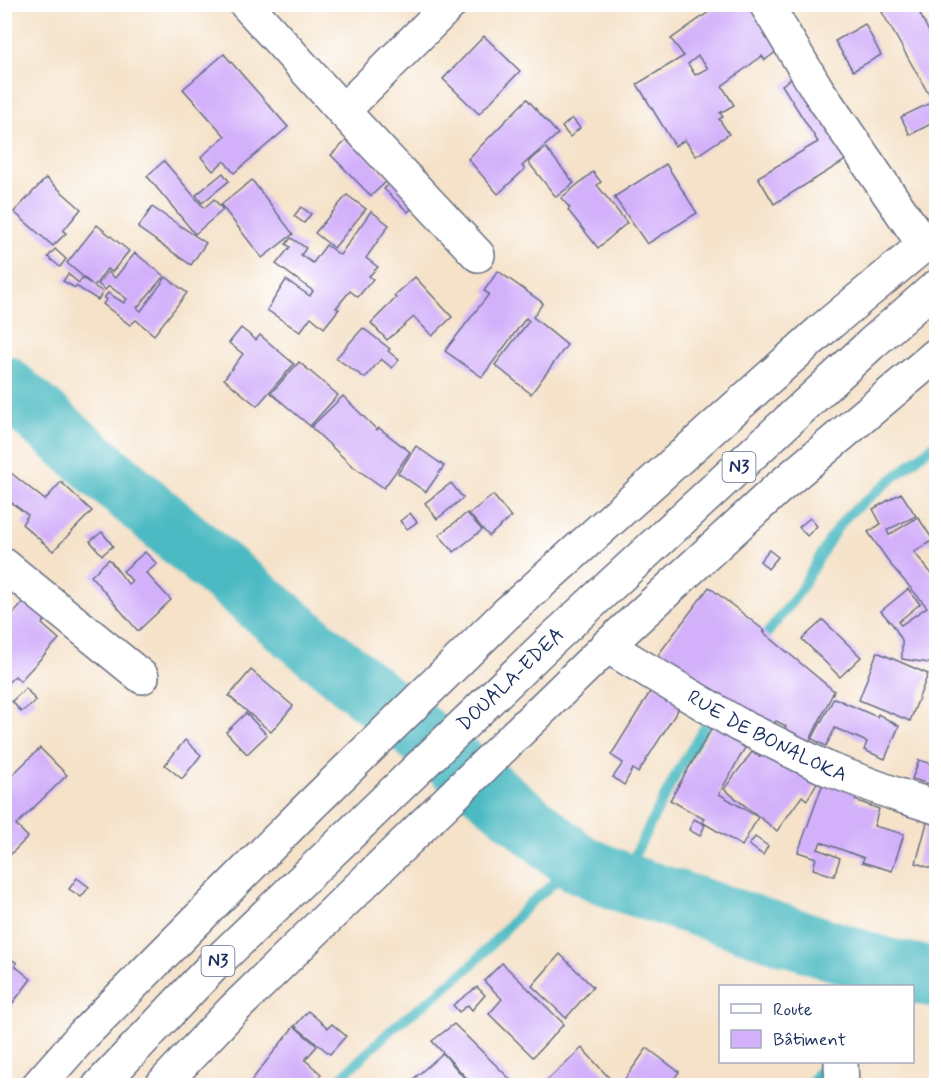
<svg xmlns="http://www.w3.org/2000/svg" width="941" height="1090" font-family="Mynerve,sans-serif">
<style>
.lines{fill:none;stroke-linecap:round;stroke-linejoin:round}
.stream{stroke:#4cbac2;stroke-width:10}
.river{stroke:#4cbac2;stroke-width:60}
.building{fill:#d3b1fa;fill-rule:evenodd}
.minor-casing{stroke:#676e83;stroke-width:36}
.major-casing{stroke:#676e83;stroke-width:36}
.highway-casing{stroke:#676e83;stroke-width:36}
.minor{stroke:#fff;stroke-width:33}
.major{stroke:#fff;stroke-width:33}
.highway{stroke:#fff;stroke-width:33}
.labels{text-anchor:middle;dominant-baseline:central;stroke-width:4.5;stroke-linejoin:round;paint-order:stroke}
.shield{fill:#fff;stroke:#5f6d8e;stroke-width:1.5}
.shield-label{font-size:18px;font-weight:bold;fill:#1b2f5e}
.street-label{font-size:20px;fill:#1b2f5e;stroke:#fff}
</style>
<rect width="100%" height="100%" fill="#fff"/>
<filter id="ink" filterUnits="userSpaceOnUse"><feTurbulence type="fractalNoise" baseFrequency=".0167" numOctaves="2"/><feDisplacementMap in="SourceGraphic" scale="12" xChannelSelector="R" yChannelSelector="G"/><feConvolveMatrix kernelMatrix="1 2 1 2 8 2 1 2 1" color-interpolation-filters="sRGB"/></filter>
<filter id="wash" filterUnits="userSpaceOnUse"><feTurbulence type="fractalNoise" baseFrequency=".008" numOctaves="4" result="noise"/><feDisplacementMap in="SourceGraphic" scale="24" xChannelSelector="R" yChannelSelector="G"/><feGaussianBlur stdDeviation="1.35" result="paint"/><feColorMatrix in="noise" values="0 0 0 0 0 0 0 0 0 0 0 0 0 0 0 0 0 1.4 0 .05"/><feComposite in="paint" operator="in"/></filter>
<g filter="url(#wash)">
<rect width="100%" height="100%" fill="#f5e2c9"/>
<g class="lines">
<!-- stream -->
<g class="stream">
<path d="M758,645L798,594L826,546L836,530L848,515L936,443"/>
<path d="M621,882L676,774L713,713"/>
<path d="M873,986L887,968"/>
<path d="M332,1086L395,1026L426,1003L472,965L529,904L578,863"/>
<path d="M809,1086L825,1062"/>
</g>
<!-- river -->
<path class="river" d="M4,385L208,560L578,863L621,882L887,968L936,978"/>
</g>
<g id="blocks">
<!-- building -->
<g class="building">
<path d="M720,4H764L788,43L765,60L762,56L722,86L734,105L720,113L723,117L719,119L729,134L696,156L685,140L675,146L637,84L684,56L671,39ZM698,56L708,68L695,75L688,64Z"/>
<path d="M893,4H926L918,10L936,46V107L882,12Z"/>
<path d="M865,24L881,55L853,71L835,41Z"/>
<path d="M484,36L520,71L479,114L443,79Z"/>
<path d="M224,54L288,127L234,173L224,161L213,171L201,157L225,136L183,89Z"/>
<path d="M803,71L854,155L774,204L758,177L818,142L782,85Z"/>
<path d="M527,99L558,134L522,166L525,169L498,194L468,159Z"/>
<path d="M932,102L936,112V121L910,135L901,117Z"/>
<path d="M572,118L580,128L570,137L562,127Z"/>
<path d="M349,138L389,179L371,196L331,155Z"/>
<path d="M546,148L574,183L556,197L528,162Z"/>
<path d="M164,161L204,208L214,199L223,210L195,234L147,176Z"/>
<path d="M666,164L697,213L647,244L614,197Z"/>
<path d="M593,172L601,182L597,185L627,223L598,248L568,210L570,208L561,198Z"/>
<path d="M223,173L229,181L202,203L196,195Z"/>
<path d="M396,176L420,199L408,212L384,189Z"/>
<path d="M46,178L81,209L63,231L66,233L53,246L14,212Z"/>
<path d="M252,180L293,234L262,258L221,205Z"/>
<path d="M347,195L366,209L334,248L315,233Z"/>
<path d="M152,207L206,243L191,265L138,228Z"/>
<path d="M301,207L311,214L304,223L294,216Z"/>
<path d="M371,211L389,225L366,258L378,267L369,276L373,279L358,297L350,291L336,308L339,309L324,328L311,317L300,332L267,310L286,280L310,296L313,291L276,264L290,247L286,244L291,238L306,248L301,255L313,263L326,245L340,255Z"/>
<path d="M97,225L129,251L112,272L107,269L94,286L103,292L98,300L76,286L75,288L63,281L68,274L79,283L82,278L94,286L67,263Z"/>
<path d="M55,249L66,259L60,267L48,257Z"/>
<path d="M135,253L164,276L137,308L141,311L166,277L187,293L154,335L136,320L130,325L103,304L107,299L104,298L108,293L124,303L127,299L109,286L105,290L98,284L108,272L115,278Z"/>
<path d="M498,271L543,303L533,317L567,345L531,394L495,365L529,321L526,318L482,377L445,351L489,294L484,291Z"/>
<path d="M415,277L452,317L432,336L414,317L387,340L371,323L396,298L394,296Z"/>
<path d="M241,328L256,340L260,335L294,364L257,406L224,379L243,354L229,343Z"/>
<path d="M363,328L390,349L388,351L399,360L392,368L381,359L365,378L336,358Z"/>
<path d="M299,362L338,395L310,426L271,393Z"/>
<path d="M343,396L377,430L379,428L410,452L384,488L351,465L311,427Z"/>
<path d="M416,446L444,466L426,492L398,473Z"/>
<path d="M11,473L45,500L61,482L92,511L53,551L22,524L28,515L4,497V481Z"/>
<path d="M451,483L463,498L437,519L425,503Z"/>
<path d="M901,493L916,516L887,530L889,535L918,517L933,540L914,552L936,579V664L902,659V640L893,625L881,611L908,589L920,604L898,622L901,625L927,607L891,565L868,532L881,524L873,509Z"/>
<path d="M493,495L511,517L489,536L469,514Z"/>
<path d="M410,513L417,522L407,529L400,521Z"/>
<path d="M467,513L482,530L454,552L439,535Z"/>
<path d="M810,518L817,526L807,536L799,527Z"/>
<path d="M102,532L113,546L102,555L90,541Z"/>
<path d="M769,550L778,557L768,569L760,561Z"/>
<path d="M145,552L157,564L146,573L171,600L138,631L91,576L109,559L128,584L132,581L123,571Z"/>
<path d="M709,587L765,631L763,632L834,691L803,754L782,735L786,726L776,721L769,732L655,659Z"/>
<path d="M26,599L47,617L42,624L59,639L20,681L15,676L4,686V625Z"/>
<path d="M823,620L861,657L840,677L802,639Z"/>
<path d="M877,652L928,674L910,721L859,700Z"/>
<path d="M251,670L293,706L271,732L229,696Z"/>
<path d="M655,684L683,702L638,773L633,769L624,785L613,777L623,763L611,755Z"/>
<path d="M26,688L36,701L21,712L12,701Z"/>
<path d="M834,698L877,717L878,714L899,726L885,759L864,750L867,742L835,728L826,746L812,739Z"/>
<path d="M246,713L267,735L247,754L226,732Z"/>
<path d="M716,721L750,739L719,794L758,817L742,846L702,822L704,819L670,800Z"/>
<path d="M185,740L201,755L182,779L165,765Z"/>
<path d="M40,748L67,775L16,825L28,837L4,861V783Z"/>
<path d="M766,750L819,779L807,800L802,796L777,831L724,789L752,752L761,757Z"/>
<path d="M919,760L936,765V786L912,779Z"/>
<path d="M825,778L858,791L855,800L879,809L874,826L904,834L892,871L862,862L864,858L821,842L818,849L840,858L834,876L813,869L816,858L798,852Z"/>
<path d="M694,819L705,825L700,836L689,830Z"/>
<path d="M928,819L936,822V870L916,863Z"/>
<path d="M755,837L768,846L763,855L749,845Z"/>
<path d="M77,878L89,887L81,897L69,889Z"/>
<path d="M4,954L17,963L15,966L31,979L9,1008L7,1007L4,1010Z"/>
<path d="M560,954L593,987L566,1018L532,986Z"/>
<path d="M502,963L564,1024L533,1057L489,1014L502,999L484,981Z"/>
<path d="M477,987L485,995L472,1010L468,1005L459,1012L453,1005Z"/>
<path d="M308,1011L328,1028L332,1024L346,1036L330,1054L295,1026Z"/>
<path d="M454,1024L511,1080L504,1086H474L432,1041Z"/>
<path d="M294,1026L317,1046L305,1060L321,1074L312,1086H247Z"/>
<path d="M582,1048L611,1080L605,1086H552L547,1080Z"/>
<path d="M647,1048L679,1072L669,1086H620Z"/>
<path d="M443,1053L471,1086H411L409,1083Z"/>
</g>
</g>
</g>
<g filter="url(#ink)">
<use href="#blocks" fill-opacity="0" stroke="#676e83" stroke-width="1.5"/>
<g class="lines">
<!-- minor casing -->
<g class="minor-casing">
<g id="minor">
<path d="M246,4L343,111L478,255"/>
<path d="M766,4L817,89L924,245"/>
<path d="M343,111L450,4"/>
<path d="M4,565L142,677"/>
<path id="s1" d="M607,646L739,725L828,769L898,795L936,807"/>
<path d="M841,1063L842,1086"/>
</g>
</g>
<!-- major casing -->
<g class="major-casing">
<g id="major">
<path d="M38,1086L83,1035L307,809L505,615L823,329L936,235"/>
<path d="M161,1086L232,1011L607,646L776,490L936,355"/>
</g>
</g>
<!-- highway casing -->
<g class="highway-casing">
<g id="highway">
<path id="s2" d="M99,1086L213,966L543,648L871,344L936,287"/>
</g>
</g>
<!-- minor -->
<use href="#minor" class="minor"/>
<!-- major -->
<use href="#major" class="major"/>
<!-- highway -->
<use href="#highway" class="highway"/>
</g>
</g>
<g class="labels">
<!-- shield labels -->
<g class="shield">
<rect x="722.5" y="452" width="33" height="30" rx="4.5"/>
<rect x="201.5" y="946" width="33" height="30" rx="4.5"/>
</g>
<g class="shield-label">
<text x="739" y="467">N3</text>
<text x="218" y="961">N3</text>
</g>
<!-- street labels -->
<g class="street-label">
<text stroke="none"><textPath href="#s2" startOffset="579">DOUALA-EDEA</textPath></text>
<text stroke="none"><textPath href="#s1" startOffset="184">RUE DE BONALOKA</textPath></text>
</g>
</g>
<!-- margin -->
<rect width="941" height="1090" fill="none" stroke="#fff" stroke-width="24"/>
<!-- legend -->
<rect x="719" y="985" width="195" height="78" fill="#ffffff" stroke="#a4acbf" stroke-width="1.5"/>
<rect x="731" y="1004" width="30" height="9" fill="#ffffff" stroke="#a4acbf" stroke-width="1.5"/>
<text x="773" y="1015" font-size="18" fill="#1b2f5e">Route</text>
<rect x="731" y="1030" width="30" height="18" fill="#d3b1fa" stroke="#a4acbf" stroke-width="1.5"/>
<text x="773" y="1045" font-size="18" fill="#1b2f5e">Bâtiment</text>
</svg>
